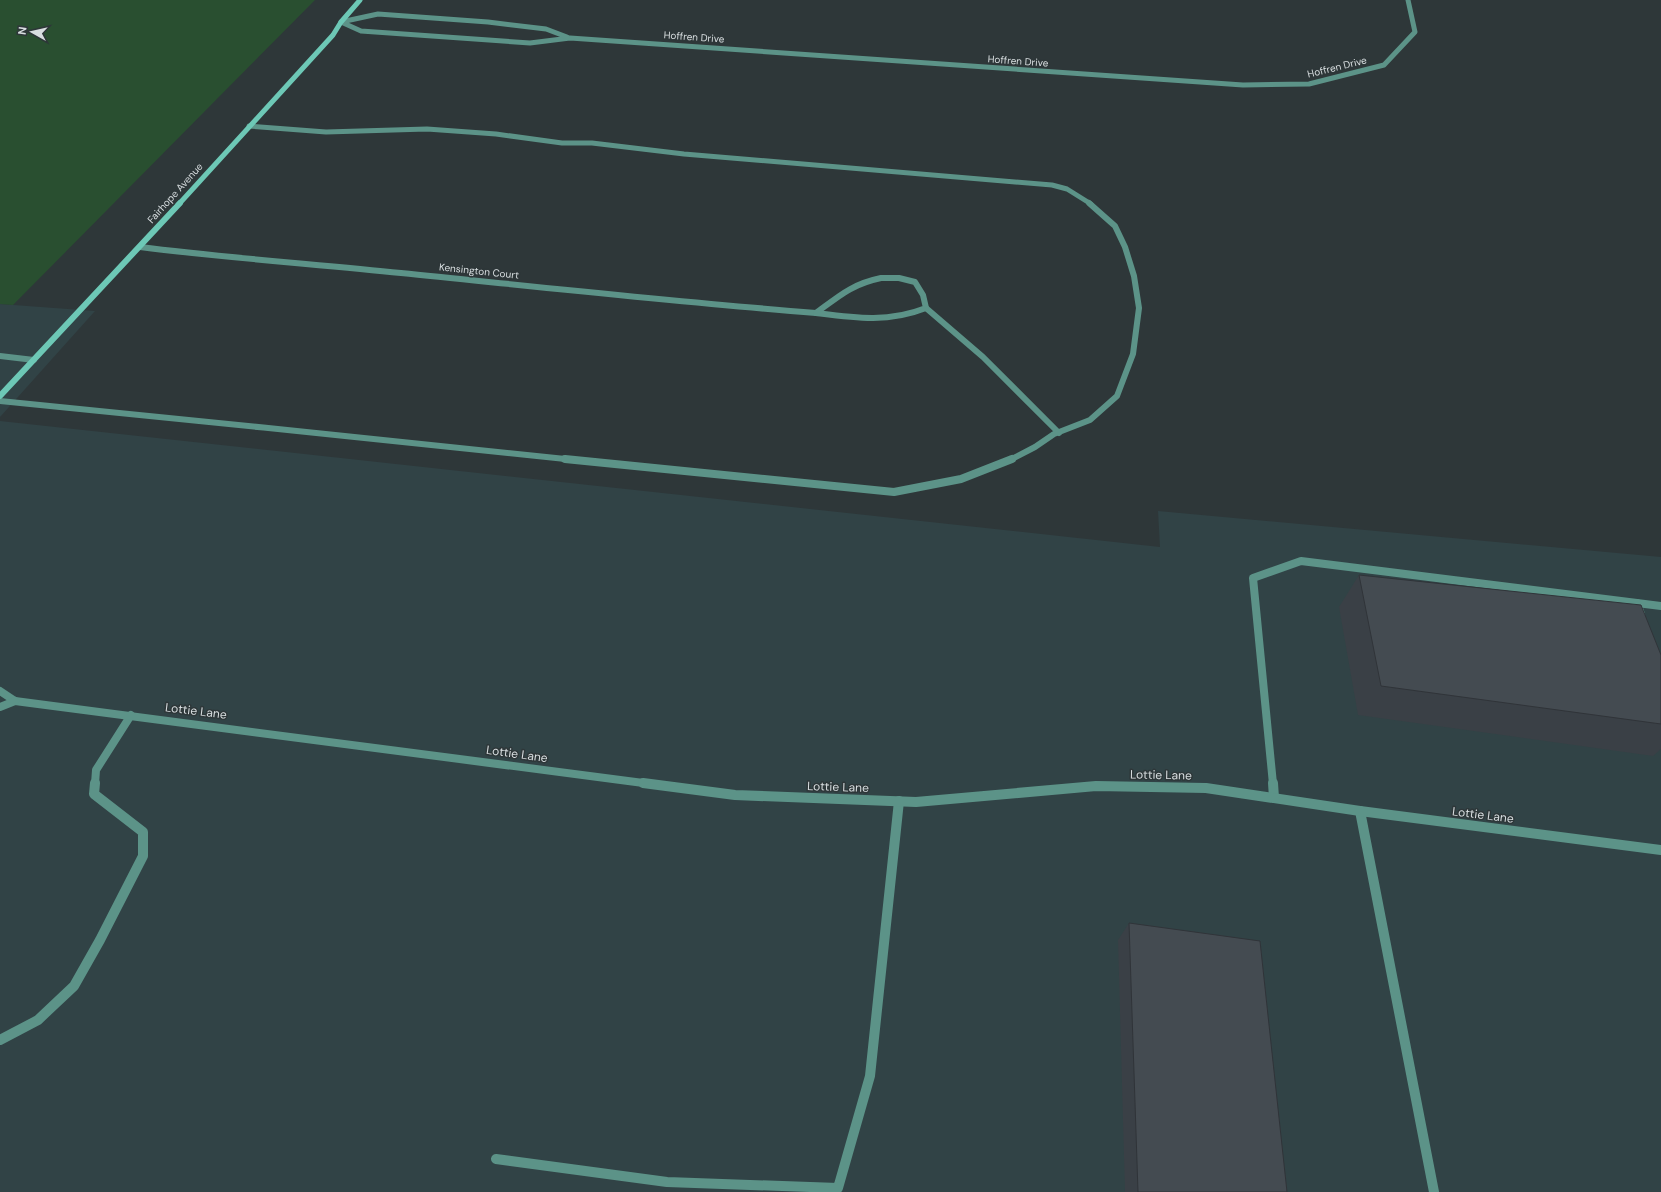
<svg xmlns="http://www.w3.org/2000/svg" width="1661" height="1192" font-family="'DM Sans',sans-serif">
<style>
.built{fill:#314346}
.green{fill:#294f30}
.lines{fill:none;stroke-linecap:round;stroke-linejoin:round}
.lane-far3{stroke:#5c9388;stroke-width:5}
.lane-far2{stroke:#5c9388;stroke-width:6}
.lane-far1{stroke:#5c9388;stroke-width:8}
.lane{stroke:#5c9388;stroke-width:10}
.street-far3{stroke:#5c9388;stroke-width:5}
.street-far2{stroke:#5c9388;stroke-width:6}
.street-far1{stroke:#5c9388;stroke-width:8}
.street{stroke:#5c9388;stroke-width:10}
.secondary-far1{stroke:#6dc8b6;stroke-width:5}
.secondary{stroke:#6dc8b6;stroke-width:6}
.wall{fill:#3a4046}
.building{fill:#444b51;stroke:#303439}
.labels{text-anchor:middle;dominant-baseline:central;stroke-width:3;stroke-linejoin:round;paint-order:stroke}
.far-street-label{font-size:10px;fill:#d8dee0;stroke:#2e3739}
.street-label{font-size:12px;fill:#d8dee0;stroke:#2e3739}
</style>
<rect width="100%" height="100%" fill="#2e3739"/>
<!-- built -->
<g class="built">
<path d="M0,304L95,311L0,417Z"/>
<path d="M0,421L1160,547L1158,511L1661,557V1192H0Z"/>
</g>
<!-- green -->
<path class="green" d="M0,0H315L13,305L0,304Z"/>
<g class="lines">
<!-- lane-far3 -->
<path class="lane-far3" d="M249,126L326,132L427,129L496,134L562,143H592L684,154L1052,185L1067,189L1091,204"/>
<!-- lane-far2 -->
<g class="lane-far2">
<path d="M926,308L983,357L1059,433"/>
<path d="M0,356L34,360"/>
<path d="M0,401C192,419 383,441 575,460"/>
<path d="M1010,460L1035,447L1054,434L1090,420L1117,396L1133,354L1139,308L1134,276L1125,247L1115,226L1089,203"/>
</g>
<!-- lane-far1 -->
<g class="lane-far1">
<path d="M565,459L894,492L961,479L1012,459"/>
<path d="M1637,603L1661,606"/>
<path d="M95,784L96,770L131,715"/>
<path d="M1273,784L1253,578L1301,561L1637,603L1641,614"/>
</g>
<!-- lane -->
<g class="lane">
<path d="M1273,783L1274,798"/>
<path d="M1360,811L1434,1192"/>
<path d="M0,1040L38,1020L74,986L100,940L143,856V832L94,794L95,783"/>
<path d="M496,1159L667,1182L838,1188L870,1076L899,801"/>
</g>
<!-- street-far3 -->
<g class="street-far3">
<path d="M341,22L361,31L530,43L570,38L1243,85L1309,84L1384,65L1415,32L1408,0"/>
<path d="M341,22L378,14L488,22L546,29L567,37"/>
</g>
<!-- street-far2 -->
<g class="street-far2">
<path d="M140,247C227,258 314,264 401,273C540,287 678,302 816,313"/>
<path d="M881,278H899L915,282L923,295L926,308C888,323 855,318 816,313C839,296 852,284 881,278Z"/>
</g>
<!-- street-far1 -->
<g class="street-far1">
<path d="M0,691L15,701L651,784"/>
<path d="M0,707L15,701"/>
</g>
<!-- street -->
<path class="street" d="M643,783L735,795L916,802L1096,786L1206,788L1360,811L1661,850"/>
<!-- secondary-far1 -->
<path class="secondary-far1" d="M179,204L333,35L341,22L360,0"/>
<!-- secondary -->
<path class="secondary" d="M0,396L180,203"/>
</g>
<!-- wall -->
<g class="wall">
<path d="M1359,575L1661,655V749L1653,756L1358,715L1339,607Z"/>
<path d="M1129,923L1287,1192H1125L1118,940Z"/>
</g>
<!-- building -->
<g class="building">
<path d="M1359,575L1641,605L1661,655V724L1381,686Z"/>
<path d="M1129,923L1260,941L1287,1192H1138Z"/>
</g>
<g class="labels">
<!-- far-street labels -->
<g class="far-street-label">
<text transform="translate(694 37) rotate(4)">Hoffren Drive</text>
<text transform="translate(1018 61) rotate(4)">Hoffren Drive</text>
<text transform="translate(1337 67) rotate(-14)">Hoffren Drive</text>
<text transform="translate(175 193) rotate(-48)">Fairhope Avenue</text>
<text transform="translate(479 271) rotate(6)">Kensington Court</text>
</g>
<!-- street labels -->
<g class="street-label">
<text transform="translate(196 711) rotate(7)">Lottie Lane</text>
<text transform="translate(517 754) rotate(8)">Lottie Lane</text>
<text transform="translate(1161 775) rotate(1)">Lottie Lane</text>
<text transform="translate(838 787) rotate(2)">Lottie Lane</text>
<text transform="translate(1483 815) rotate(7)">Lottie Lane</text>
</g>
</g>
<!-- north arrow -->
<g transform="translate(32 32) rotate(278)" stroke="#2e3739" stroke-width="3" paint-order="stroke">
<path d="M0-3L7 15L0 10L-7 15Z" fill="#d8dee0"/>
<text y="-6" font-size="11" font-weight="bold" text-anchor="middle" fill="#d8dee0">N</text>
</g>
</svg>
